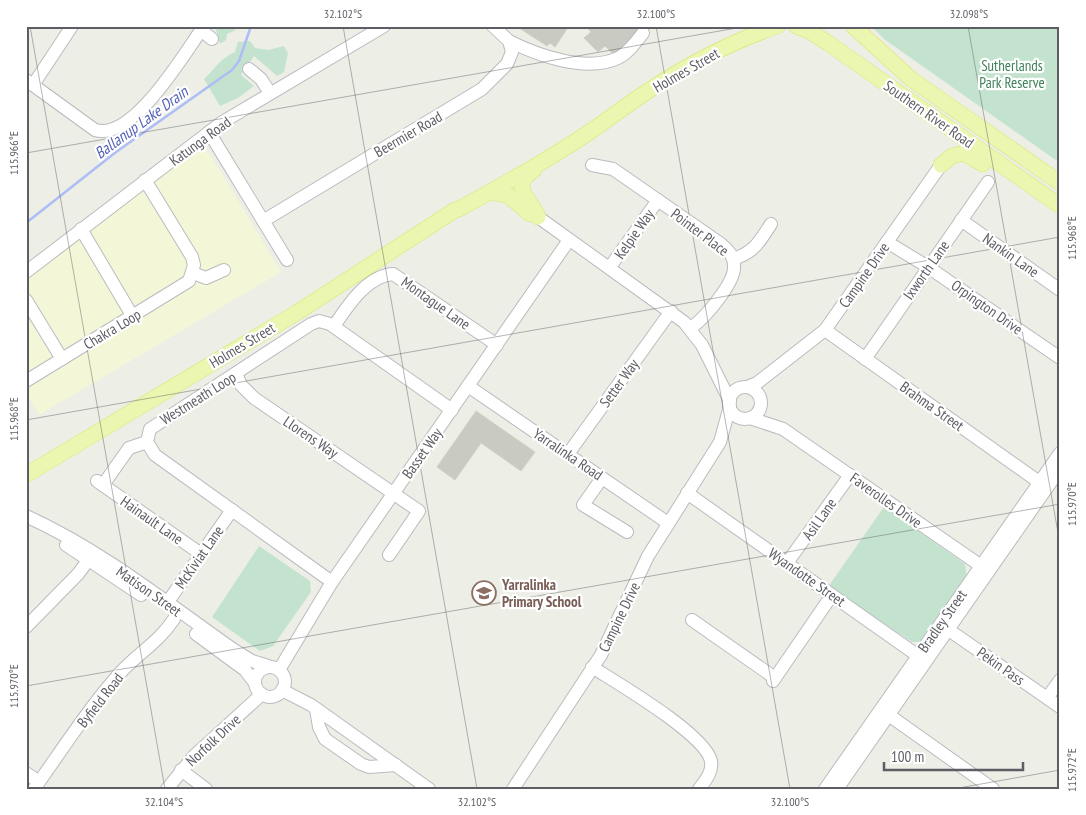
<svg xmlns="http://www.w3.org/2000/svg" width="1086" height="815" font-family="'PT Sans Narrow',sans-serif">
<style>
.green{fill:#c4e3cf}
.sand{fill:#f4f7d7}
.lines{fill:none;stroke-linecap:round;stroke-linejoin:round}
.stream{stroke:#adbef7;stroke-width:2.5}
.building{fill:#c9cac2;stroke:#d2d2c4}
.minor-casing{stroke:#babbc0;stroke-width:14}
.major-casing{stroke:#dde469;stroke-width:16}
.minor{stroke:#fff;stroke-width:12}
.major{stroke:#ebf7b1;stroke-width:15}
.ticks{fill:none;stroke:#5d5e64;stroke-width:1;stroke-opacity:0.45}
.labels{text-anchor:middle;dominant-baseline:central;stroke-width:4.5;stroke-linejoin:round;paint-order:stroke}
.park-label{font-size:15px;fill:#3e8258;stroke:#fff}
.street-label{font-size:15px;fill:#5d5e64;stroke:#fff}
.education-label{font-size:15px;font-weight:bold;fill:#785e54;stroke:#fff;text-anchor:start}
.water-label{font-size:16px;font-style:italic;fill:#5161b8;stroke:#fff}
.neatline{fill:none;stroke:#5d5e64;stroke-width:2}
.ticks-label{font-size:12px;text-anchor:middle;fill:#5d5e64}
</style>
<rect width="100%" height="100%" fill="#edeee5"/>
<!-- green -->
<g class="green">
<path d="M215,26H237L234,31L227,34L226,40L220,44Z"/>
<path d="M871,26H1060V163L884,39Z"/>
<path d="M250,41L255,48L268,50L284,46L288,53L284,72L277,76L254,56L241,75L254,86L238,98L220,106L204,79C216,68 219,59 235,52L238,42Z"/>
<path d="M884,507L965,564L967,579L920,642H912L828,587Z"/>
<path d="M259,546L310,581L311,592L273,646L260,651L212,617Z"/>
</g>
<!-- sand -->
<path class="sand" d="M199,136L281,272L39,415L26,393V270Z"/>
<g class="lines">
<!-- stream -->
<path class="stream" d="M26,223L116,152L232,70L239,61L251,26"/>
</g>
<!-- building -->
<g class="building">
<path d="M516,26H569L555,47L550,43L547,46Z"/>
<path d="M586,26H642L614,55L605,46L598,52L584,38L591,32Z"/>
<path d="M476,411L535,452L521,471L481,443L455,480L437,467Z"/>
</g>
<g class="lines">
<!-- minor casing -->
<g class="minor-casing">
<g id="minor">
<path d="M201,30L212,39"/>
<path d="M509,41C537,55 586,73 618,58C628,53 636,42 643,33"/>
<path d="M249,69L261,79L270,93"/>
<path d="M26,80L95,130C133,142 185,52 204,26"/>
<path d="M33,85L72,26"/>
<path d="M209,132L287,260"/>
<path d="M592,165L613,169L721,244C729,251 735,257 734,268C734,283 704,320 690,328"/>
<path d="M538,217L684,322L702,345L730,401"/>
<path d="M961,220L1060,290"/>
<path d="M263,221L482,89L507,64L512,52L509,41L493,26"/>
<path d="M81,229L133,317"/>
<path d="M887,242L928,267L1060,358"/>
<path d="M733,259C755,252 759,242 771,224"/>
<path d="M610,267L658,200"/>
<path d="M26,272L221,123L384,26"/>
<path d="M193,273L206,278L224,270"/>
<path d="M26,300L62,359"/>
<path d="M334,326C347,307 366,276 393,274L497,345"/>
<path d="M825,330L1039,482"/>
<path d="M865,359L988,182"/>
<path d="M236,374L241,385L254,398L419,511L389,555"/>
<path d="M26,381L189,281L194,265L192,257L145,180"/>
<path d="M468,386L668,523"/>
<path d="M747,387L757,383L825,330L941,165"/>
<circle cx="745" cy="403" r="16"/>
<path d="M750,418L783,429L987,570"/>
<path d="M568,454L671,311"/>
<path d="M602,478L583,505L627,532"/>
<path d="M97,481L201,554"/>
<path d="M103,485L129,448L147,442"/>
<path d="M687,493L924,660"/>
<path d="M26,516C101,550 167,603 234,650L252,661L271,667"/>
<path d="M66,545L141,595"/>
<path d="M787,563L850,475"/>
<path d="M332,582L155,455L147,442L150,429L311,324L319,321L330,324L452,410"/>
<path d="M167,603L232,510"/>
<path d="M692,620L775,678"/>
<path d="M943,626L1060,707"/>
<path d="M26,627L78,574L92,555"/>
<path d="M196,634L245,670L255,683"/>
<circle cx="270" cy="682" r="15"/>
<path d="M592,667C617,683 705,734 711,761C713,772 705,781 699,789"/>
<path d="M279,670L332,582L569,240"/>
<path d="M773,681L832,595"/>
<path d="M282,690L311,705L429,789"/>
<path d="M1047,698L1060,680"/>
<path d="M316,709L319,727L325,739L361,764L369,767L396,765"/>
<path d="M883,711L993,789"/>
<path d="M181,770L206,789"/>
<path d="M26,773L39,782"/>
<path d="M34,789C62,750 88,709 120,673C138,653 159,642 174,619"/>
<path d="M167,789L194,756L262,694"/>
<path d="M513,789L601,655L648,556L720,442L730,406"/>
<path d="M825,789L1060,453"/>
<path d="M837,789L1060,469"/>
</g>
</g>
<!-- major casing -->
<g class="major-casing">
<g id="major">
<path d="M796,26L809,31L828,43L1060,206"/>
<path d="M853,26L911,79L1060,183"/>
<path d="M941,165L952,156L964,153L983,164"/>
<path d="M534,170C508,187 532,200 538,217"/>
<path d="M491,192L509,196L530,214"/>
<path d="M26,475L298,312L455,210L459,209C510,181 568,149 615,114C664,78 720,45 778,26"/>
</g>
</g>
<!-- minor -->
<use href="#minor" class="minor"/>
<!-- major -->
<use href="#major" class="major"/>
</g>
<!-- ticks -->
<path class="ticks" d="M30,26L165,789M343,26L477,789M656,26L790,789M968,26L1060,544M26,153L748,26M26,420L1060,237M26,686L1060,504M953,789L1060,770"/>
<!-- icons -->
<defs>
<g id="school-ring" transform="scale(1.25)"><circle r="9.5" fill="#fff" stroke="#8d6e63" stroke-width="1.5"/><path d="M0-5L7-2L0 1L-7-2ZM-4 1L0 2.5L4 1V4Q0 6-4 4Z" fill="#8d6e63"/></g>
</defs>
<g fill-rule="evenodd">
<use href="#school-ring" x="484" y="593"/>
</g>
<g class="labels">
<!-- park labels -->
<g class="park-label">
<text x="1012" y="65">Sutherlands<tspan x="1012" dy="17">Park Reserve</tspan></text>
</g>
<!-- street labels -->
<g class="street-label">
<text transform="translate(686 70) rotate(-30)">Holmes Street</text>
<text transform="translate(929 114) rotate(35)">Southern River Road</text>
<text transform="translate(408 134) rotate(-30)">Beermier Road</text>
<text transform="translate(200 141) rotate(-36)">Katunga Road</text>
<text transform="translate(700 232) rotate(37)">Pointer Place</text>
<text transform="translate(634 234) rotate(-55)">Kelpie Way</text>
<text transform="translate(1011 255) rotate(35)">Nankin Lane</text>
<text transform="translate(926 270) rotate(-55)">Ixworth Lane</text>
<text transform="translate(864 275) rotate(-55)">Campine Drive</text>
<text transform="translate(436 303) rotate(35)">Montague Lane</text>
<text transform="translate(987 307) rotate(35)">Orpington Drive</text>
<text transform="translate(112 329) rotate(-31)">Chakra Loop</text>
<text transform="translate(242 345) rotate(-31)">Holmes Street</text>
<text transform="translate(619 383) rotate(-54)">Setter Way</text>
<text transform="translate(198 398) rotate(-32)">Westmeath Loop</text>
<text transform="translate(932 406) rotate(35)">Brahma Street</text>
<text transform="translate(311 437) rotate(34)">Llorens Way</text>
<text transform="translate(422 453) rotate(-55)">Basset Way</text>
<text transform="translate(568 454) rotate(34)">Yarralinka Road</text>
<text transform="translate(886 500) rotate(35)">Faverolles Drive</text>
<text transform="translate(819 519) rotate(-55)">Asil Lane</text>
<text transform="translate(152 520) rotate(35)">Hainault Lane</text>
<text transform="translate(199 557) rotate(-55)">McKiviat Lane</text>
<text transform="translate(807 577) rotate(35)">Wyandotte Street</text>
<text transform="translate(149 591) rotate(35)">Matison Street</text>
<text transform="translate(619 617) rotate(-64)">Campine Drive</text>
<text transform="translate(942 621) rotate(-55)">Bradley Street</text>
<text transform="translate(1001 666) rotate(35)">Pekin Pass</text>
<text transform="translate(100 700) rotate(-52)">Byfield Road</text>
<text transform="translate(213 740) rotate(-43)">Norfolk Drive</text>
</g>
<!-- education labels -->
<g class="education-label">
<text x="502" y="584">Yarralinka<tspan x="502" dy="17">Primary School</tspan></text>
</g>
<!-- water labels -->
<g class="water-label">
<text transform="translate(141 122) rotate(-36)">Ballanup Lake Drain</text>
</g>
</g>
<!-- border -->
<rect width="1086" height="815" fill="none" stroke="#ffffff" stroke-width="55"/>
<!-- scale -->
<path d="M884 762v8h139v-8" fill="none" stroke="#5d5e64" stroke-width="2.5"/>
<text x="891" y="762" font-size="15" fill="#5d5e64" stroke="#ffffff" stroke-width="4" paint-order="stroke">100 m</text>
<rect x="28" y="28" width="1030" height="760" class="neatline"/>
<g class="ticks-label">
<text x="343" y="18">32.102°S</text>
<text x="656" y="18">32.100°S</text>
<text x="969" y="18">32.098°S</text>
<text transform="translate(14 153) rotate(-90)" y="4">115.966°E</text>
<text transform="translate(1072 238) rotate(-90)" y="4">115.968°E</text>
<text transform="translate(14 419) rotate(-90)" y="4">115.968°E</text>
<text transform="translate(1072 504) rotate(-90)" y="4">115.970°E</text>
<text transform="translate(14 686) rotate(-90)" y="4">115.970°E</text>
<text transform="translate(1072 770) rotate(-90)" y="4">115.972°E</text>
<text x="164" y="806">32.104°S</text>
<text x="477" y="806">32.102°S</text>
<text x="790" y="806">32.100°S</text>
</g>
</svg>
